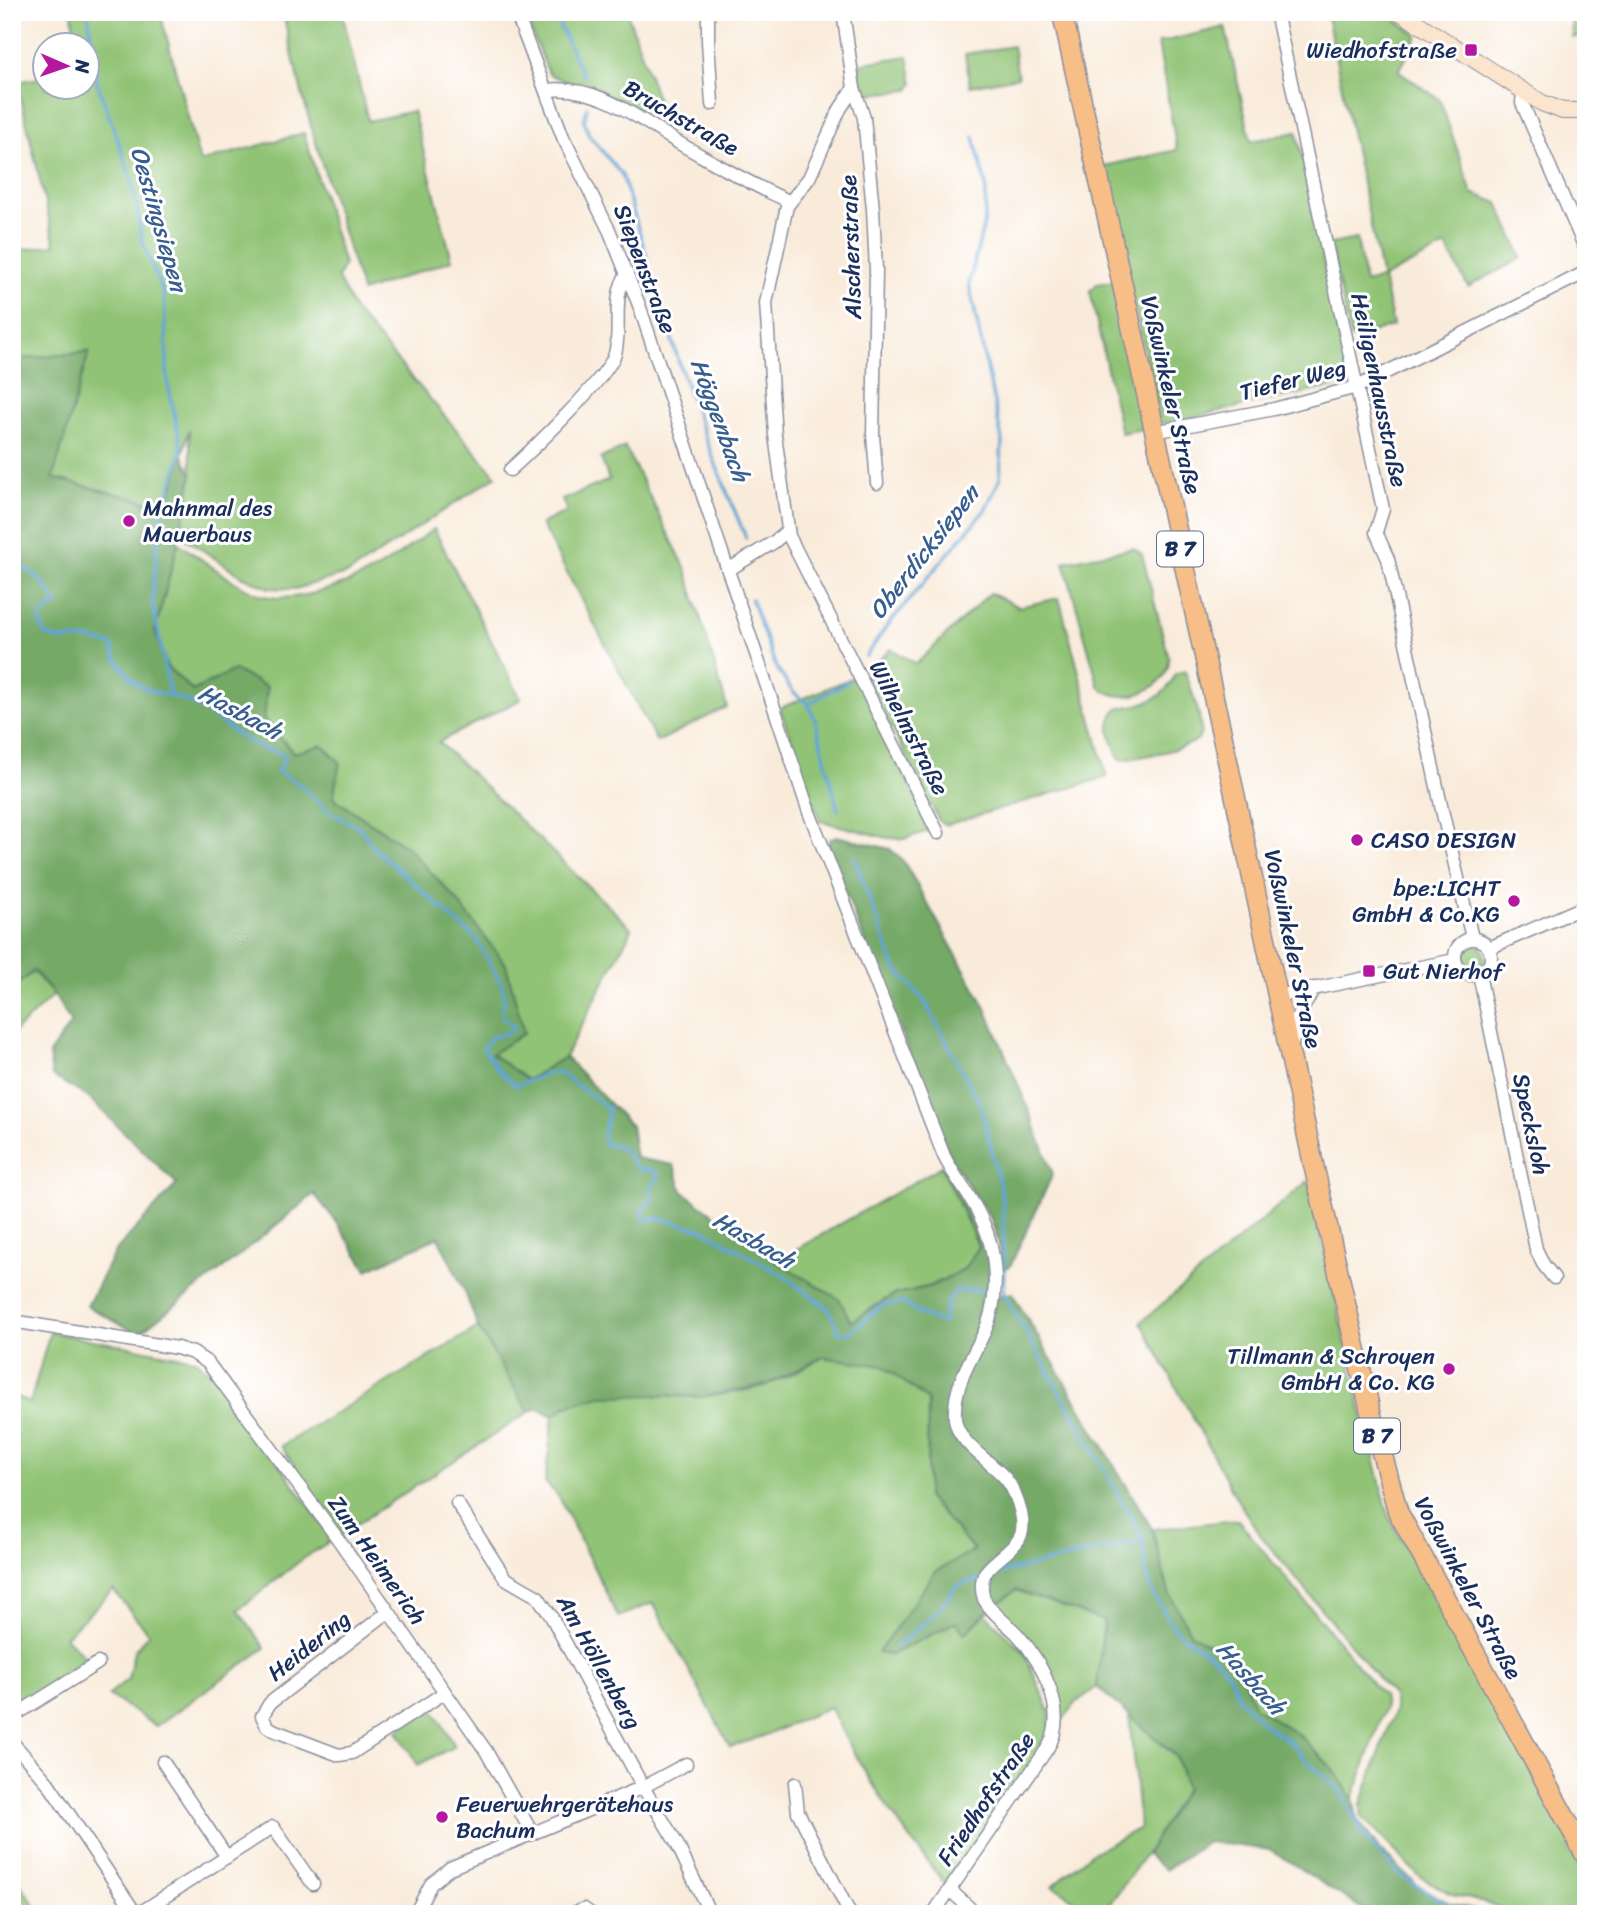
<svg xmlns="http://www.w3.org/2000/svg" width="1598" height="1926" font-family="Sriracha,sans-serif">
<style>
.green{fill:#90c374;stroke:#567969;stroke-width:2}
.forest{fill:#74a966;stroke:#486c62;stroke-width:2}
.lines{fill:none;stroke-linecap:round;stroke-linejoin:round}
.stream{stroke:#62a4d6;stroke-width:3.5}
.street-casing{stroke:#8a8d9c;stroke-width:15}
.secondary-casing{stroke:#8a8d9c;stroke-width:18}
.primary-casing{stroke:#8a8d9c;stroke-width:22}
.street{stroke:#fff;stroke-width:12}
.secondary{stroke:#fce5cf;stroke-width:16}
.primary{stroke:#f7be88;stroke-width:19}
.poi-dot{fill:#b5179e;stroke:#fff;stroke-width:2.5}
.labels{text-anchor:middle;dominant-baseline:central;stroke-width:6;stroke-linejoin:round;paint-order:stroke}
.shield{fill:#fff;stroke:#5f6d8e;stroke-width:2}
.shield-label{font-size:21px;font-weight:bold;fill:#1b2f5e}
.poi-label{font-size:23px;fill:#1b2f5e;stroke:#fff;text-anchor:start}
.street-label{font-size:23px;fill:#1b2f5e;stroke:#fff}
.water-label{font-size:24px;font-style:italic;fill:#375e8e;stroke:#fff}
</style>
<rect width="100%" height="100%" fill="#fff"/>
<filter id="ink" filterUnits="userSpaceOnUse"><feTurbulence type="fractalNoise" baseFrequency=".0143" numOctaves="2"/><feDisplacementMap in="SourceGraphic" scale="14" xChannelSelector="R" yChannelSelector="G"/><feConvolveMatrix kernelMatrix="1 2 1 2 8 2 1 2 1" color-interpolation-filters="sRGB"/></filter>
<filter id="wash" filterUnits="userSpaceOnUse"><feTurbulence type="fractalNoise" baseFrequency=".00686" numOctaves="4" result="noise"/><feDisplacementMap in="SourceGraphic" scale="28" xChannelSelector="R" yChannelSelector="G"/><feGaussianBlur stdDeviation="1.57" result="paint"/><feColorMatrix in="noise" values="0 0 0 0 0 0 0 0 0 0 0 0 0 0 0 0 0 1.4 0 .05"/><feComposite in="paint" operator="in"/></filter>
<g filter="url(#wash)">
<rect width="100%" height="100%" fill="#f9ebda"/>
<!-- green -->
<g class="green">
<path d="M72,12H160L200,162L304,133L344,264L338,278L354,310L496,476L349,573L295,589L269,588L242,576L180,535L192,476L189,430L169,507L52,478L89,352L12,360V251L55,245L17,82L45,77L46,88H88V46L75,45Z"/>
<path d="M283,12H342L368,121L413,111L452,260L362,292C333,199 302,107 283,12Z"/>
<path d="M523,12H627L659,104L636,109L600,92L576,86L549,74Z"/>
<path d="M1326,12H1384L1418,35L1399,71L1440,100L1472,193L1498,203L1522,258L1468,287L1446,246L1383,278L1393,326L1351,338L1330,244L1357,239L1365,283L1382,278Z"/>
<path d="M1571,12H1586V37H1572Z"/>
<path d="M1225,27L1251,141L1297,132L1346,371V381L1341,385L1160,424L1104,166L1177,150L1158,43Z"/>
<path d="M1013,46L1018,77L970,86L965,54Z"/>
<path d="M908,56L913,84L909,90L871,94L861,90L858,64Z"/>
<path d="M1113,281L1143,429L1121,433L1090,291L1097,284Z"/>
<path d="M625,447L686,569L727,707L657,742L541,524L567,511L562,500L609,480L601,458Z"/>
<path d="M434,529L521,699L439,742L632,929L565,1057L527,1080L491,1054L524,1033L506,965L407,847L333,798L339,762L294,753L263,720L267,687L234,670L193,691L167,667L155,631L178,543C205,561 232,584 261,595C289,605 345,586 371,572C393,561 413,543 434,529Z"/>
<path d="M1133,548L1142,554L1169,659C1169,680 1147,695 1126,696C1115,697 1107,692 1099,687L1064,562Z"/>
<path d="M990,593L1019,607L1059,598L1107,777L946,825L939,821L864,673L891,649L916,664Z"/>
<path d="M1185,671C1189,685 1205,723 1200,736C1194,749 1138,757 1123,760L1119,758C1112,740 1103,725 1118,708C1143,705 1166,700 1175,674Z"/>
<path d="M856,676L928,822V831L904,839L888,838L820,821L780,708Z"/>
<circle cx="1473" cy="957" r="12"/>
<path d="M33,971L54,995L12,1034V989Z"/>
<path d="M942,1166L979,1247L964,1269L931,1286L893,1295L851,1323L776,1261Z"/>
<path d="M1308,1181L1360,1404L1389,1517L1586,1869V1914H1512L1496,1906L1449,1893L1418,1875L1362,1817L1361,1804L1395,1710L1393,1696L1261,1536L1238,1501L1141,1322Z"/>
<path d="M478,1327L529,1412L340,1535L281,1446Z"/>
<path d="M50,1332L194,1359L216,1377L333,1539L300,1561L238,1610L265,1648L156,1726L108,1695L128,1679L134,1651L149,1634L113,1590L65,1637L90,1662L12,1713V1395L30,1403Z"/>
<path d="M823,1357L883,1366L928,1400L927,1497L974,1550L935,1572L891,1655L956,1622L965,1634L985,1614L1024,1652L1050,1712L1049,1738L948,1888C903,1831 861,1773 830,1707L766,1735L730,1747L653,1603L618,1617L559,1497L545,1482L553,1416C592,1382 653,1398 700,1397C716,1396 754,1390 769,1384C788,1378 805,1366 823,1357Z"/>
<path d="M1238,1520L1383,1696L1385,1707L1353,1799L1333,1769L1299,1735L1254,1707L1237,1661L1191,1635L1169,1593L1152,1529Z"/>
<path d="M1016,1590L1104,1621L1097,1687L1077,1702L1061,1722L1058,1698L994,1607Z"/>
<path d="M432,1707L455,1746L418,1765L397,1731Z"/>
<path d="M1129,1715L1176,1757L1186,1788L1146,1854L1102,1914H1095L1053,1886L1089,1855L1140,1828Z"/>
<path d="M12,1872L41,1914H12Z"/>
</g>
<!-- forest -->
<g class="forest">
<path d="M89,352L53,478L168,507L182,453L192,476L178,543L155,631L167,667L193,691L234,670L267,687L264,720L294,753L322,745L340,762L333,798L407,847L455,898L506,965L524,1033L492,1054L527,1080L565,1057L631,1126L636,1158L674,1165L682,1191L776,1261L839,1299L851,1322L893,1295L931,1286L964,1269L979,1247L942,1166L981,1225L987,1248L992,1299L1012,1293L1152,1529L1169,1593L1191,1634L1237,1661L1255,1707L1299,1735L1333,1769L1353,1799L1357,1819L1380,1850L1418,1886L1449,1903L1492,1914H1370L1271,1850L1208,1842L1165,1870L1146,1854L1186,1788L1176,1756L1097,1687L1104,1621L1016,1590L985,1614L965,1634L956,1622L891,1655L878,1653L935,1572L974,1550L927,1497L928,1400L883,1366L823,1357L769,1384L701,1397L660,1395L601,1396L565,1406L553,1416L538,1408L529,1412L478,1327L465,1292L438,1237L367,1270L336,1221L314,1194L235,1259L138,1334L87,1306L115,1251L177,1184L89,1098L52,1076L49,1054L71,1023L54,995L34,971L12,989V360Z"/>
<path d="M836,836L890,849L904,862L985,1006L1028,1108L1053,1174L1010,1266L1000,1271L999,1245L991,1219L952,1161L827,846L830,839Z"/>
</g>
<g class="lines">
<!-- stream -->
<g class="stream">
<path d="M88,12L97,82L132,180L142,240L164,296L168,384L182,451L160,519"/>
<path d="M553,12L584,77"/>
<path d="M587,107L584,121L589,135L622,175L648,261"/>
<path d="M664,312C685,390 715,464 746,538"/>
<path d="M158,538L152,600L170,695"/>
<path d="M12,564C34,566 46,587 57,604L43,613L40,623L46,635L61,640L88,639L112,645C113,655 118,661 124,669C142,698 168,690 195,705C217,718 236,736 259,747C268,751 277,750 285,756L278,772L299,784L329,812L360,828L374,848L477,940L502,985L505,999L502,1009L503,1017L515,1028L507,1033L490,1038L483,1048L498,1070L516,1086L545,1074L559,1072L609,1109L603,1136L605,1144L620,1146L639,1170L649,1169L658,1173L657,1180L650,1188L652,1200L642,1209L644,1220L658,1218L704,1230L781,1274L829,1309L839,1333H850L882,1305L903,1303L926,1317L943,1323L947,1302L957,1290H985L1004,1294"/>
<path d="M751,599L776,667L793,692L808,704L815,719L838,810"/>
<path d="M866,656L887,626L985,510L1000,479L1002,440L969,284L985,218L986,186L974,137"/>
<path d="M808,704L848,681"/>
<path d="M854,857L895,967L925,1002L981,1106L1003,1199L1004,1294L1137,1527L1143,1541L1145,1570L1154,1595L1176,1631L1217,1660L1231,1678L1239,1699L1264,1725L1288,1740L1304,1758L1338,1789L1367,1840L1401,1876L1454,1908L1485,1914"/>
<path d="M989,1575L1142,1541"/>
<path d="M896,1646C920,1628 940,1612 956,1586L979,1579"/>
</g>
</g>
</g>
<g filter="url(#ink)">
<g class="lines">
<!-- street casing -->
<g class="street-casing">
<g id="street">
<path d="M516,12L563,137L610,232L639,305L809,812L944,1156C953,1175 967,1191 977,1210C998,1249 1002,1299 981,1339C968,1364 953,1389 955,1419C958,1444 991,1461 1006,1479C1014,1489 1018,1501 1021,1513C1023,1522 1024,1531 1019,1539C1011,1552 994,1560 985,1573C981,1581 981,1590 984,1599C991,1613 1008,1624 1018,1635C1042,1662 1070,1714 1047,1749L933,1914"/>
<path d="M708,12V41L712,104"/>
<path d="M843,12L854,88L864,118L873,209L876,270L873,435L877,483"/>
<path d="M1276,12L1383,509L1376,532L1388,559L1442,810L1472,938"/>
<path d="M854,88L840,109L809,178L787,206L766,303L775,435L789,536L938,833"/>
<path d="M547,90C600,84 641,121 684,146C718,165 753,186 789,201"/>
<path d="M1523,92L1522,103L1586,250"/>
<path d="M1154,432L1274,409L1357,387L1586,272"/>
<path d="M510,470C532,450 607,378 615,354C622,328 611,297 627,274"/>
<path d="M728,570L774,542L788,530"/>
<circle cx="1473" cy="957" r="18"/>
<path d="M1489,948L1586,906"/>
<path d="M1479,974L1536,1249L1543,1264L1554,1278"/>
<path d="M1278,996L1455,960"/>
<path d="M1292,1044L1298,1017L1314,988"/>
<path d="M12,1321L177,1348L193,1353L208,1363L338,1539L486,1751L532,1833"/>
<path d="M457,1503L505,1578L538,1597L551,1616L643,1787L677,1844L710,1914"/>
<path d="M388,1612L270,1703L262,1716L267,1726L273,1730L339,1755L352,1753L444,1693"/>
<path d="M12,1717L98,1663"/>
<path d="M12,1742L48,1783L136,1914"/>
<path d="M163,1762L227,1857"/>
<path d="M795,1784L798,1812L850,1914"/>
<path d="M950,1890L976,1914"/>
<path d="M138,1914L273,1827L313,1884"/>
<path d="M415,1914L431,1884L450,1868L643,1787L686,1764"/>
<path d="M570,1914L584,1909L591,1914"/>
</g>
</g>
<!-- secondary casing -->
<g class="secondary-casing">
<path id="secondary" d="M1400,12L1542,103L1563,111H1586"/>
</g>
<!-- primary casing -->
<g class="primary-casing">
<path id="primary" d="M1062,12L1225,749L1314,1167L1371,1414L1398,1512L1586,1856"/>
</g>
<!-- street -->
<use href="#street" class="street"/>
<!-- secondary -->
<use href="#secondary" class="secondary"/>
<!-- primary -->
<use href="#primary" class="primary"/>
</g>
</g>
<!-- markers -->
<g class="poi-dot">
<rect x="1464" y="43" width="14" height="14" rx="3.5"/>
<circle cx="129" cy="521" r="7"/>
<circle cx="1357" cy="840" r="7"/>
<circle cx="1514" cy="901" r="7"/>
<rect x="1362" y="964" width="14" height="14" rx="3.5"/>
<circle cx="1449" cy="1369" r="7"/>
<circle cx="442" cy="1817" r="7"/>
</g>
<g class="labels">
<!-- shield labels -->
<g class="shield">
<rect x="1157" y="531.5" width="46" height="35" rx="5"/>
<rect x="1354" y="1418.5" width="46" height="35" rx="5"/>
</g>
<g class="shield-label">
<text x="1180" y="549">B 7</text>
<text x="1377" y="1436">B 7</text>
</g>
<!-- poi labels -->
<g class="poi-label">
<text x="1457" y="50" text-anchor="end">Wiedhofstraße</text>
<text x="143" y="508">Mahnmal des<tspan x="143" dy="26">Mauerbaus</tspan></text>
<text x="1371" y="840">CASO DESIGN</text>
<text x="1500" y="888" text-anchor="end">bpe:LICHT<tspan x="1500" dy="26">GmbH &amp; Co.KG</tspan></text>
<text x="1383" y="971">Gut Nierhof</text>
<text x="1435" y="1356" text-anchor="end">Tillmann &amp; Schroyen<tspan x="1435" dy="26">GmbH &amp; Co. KG</tspan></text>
<text x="456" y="1804">Feuerwehrgerätehaus<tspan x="456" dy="26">Bachum</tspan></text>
</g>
<!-- street labels -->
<g class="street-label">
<text transform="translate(681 118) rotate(30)">Bruchstraße</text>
<text transform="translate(851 247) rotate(-92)">Alscherstraße</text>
<text transform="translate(645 269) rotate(69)">Siepenstraße</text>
<text transform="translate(1293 380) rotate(-14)">Tiefer Weg</text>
<text transform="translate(1379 390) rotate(78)">Heiligenhausstraße</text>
<text transform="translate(1171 395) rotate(77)">Voßwinkeler Straße</text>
<text transform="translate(909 728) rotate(63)">Wilhelmstraße</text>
<text transform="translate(1293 949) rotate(78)">Voßwinkeler Straße</text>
<text transform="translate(1531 1124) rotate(78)">Specksloh</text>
<text transform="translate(377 1560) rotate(55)">Zum Heimerich</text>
<text transform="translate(1468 1588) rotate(62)">Voßwinkeler Straße</text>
<text transform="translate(309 1646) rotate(-38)">Heidering</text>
<text transform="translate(599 1662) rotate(61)">Am Höllenberg</text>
<text transform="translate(986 1799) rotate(-56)">Friedhofstraße</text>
</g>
<!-- water labels -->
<g class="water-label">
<text transform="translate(159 219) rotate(74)">Oestingsiepen</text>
<text transform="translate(720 420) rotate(70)">Höggenbach</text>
<text transform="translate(924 552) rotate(-52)">Oberdicksiepen</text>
<text transform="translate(240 712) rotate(28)">Hasbach</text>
<text transform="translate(754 1240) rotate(30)">Hasbach</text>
<text transform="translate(1251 1678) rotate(48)">Hasbach</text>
</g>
</g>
<!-- margin -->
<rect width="1598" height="1926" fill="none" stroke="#fff" stroke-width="42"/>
<!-- north arrow -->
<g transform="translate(66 66) rotate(92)"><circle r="33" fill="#ffffff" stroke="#a4acbf" stroke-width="2"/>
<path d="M0-5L12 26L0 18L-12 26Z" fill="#b5179e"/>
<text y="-10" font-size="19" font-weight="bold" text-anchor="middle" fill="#1b2f5e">N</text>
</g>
</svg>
